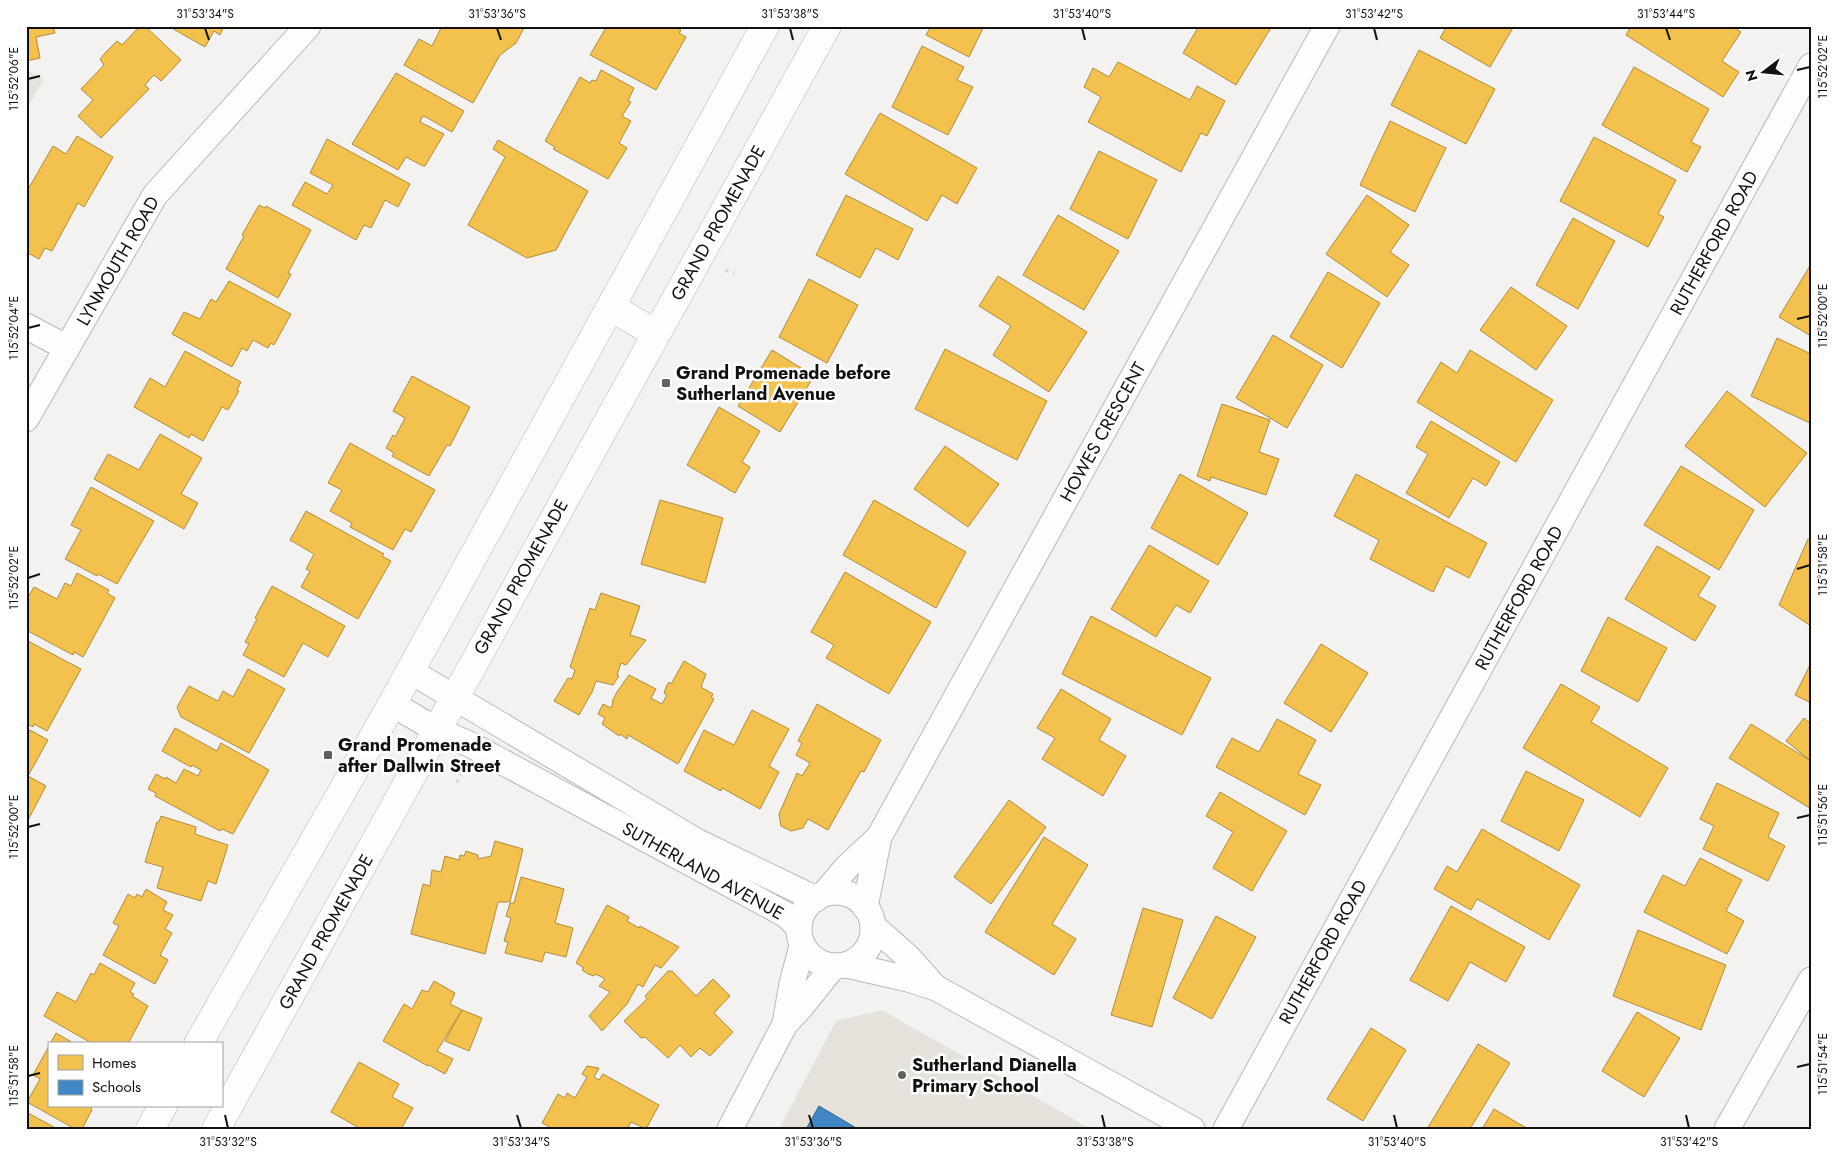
<svg xmlns="http://www.w3.org/2000/svg" width="1837" height="1155" font-family="Jost,sans-serif">
<style>
.built{fill:#e5e2db}
.homes{fill:#f2c14e;stroke:#af8c3b}
.schools{fill:#3f88c5;stroke:#32648f}
.lines{fill:none;stroke-linecap:round;stroke-linejoin:round}
.minor-casing{stroke:#b9b8b7;stroke-width:27}
.primary-casing{stroke:#b9b8b7;stroke-width:29}
.path{stroke:#dad9d9;stroke-width:3;stroke-dasharray:4 4;stroke-linecap:butt}
.minor{stroke:#fdfdfd;stroke-width:25}
.primary{stroke:#fdfdfd;stroke-width:28}
.ticks{fill:none;stroke:#121110;stroke-width:2}
.poi-dot{fill:#61605e;stroke:#fff;stroke-width:2}
.labels{text-anchor:middle;dominant-baseline:central;stroke-width:5;stroke-linejoin:round;paint-order:stroke}
.street-label{font-size:18px;fill:#121110;stroke:#fff}
.poi-label{font-size:18px;font-weight:bold;fill:#121110;stroke:#fff;text-anchor:start}
.neatline{fill:none;stroke:#121110;stroke-width:2}
.ticks-label{font-size:12px;text-anchor:middle;fill:#121110}
</style>
<rect width="100%" height="100%" fill="#f4f2f0"/>
<!-- built -->
<g class="built">
<path d="M26,70L44,79L26,110Z"/>
<path d="M882,1010L1091,1129H779L836,1021Z"/>
</g>
<!-- homes -->
<g class="homes">
<path d="M26,26H53L55,33L36,37L40,58L26,61Z"/>
<path d="M140,26H145L181,60L161,81L154,75L151,78L145,85L149,89L101,138L78,116L93,100L81,89L104,65L100,59L106,52L117,41L122,45Z"/>
<path d="M168,26H224L220,35L214,31L205,47Z"/>
<path d="M442,26L446,28V26H521L524,28L516,43L500,55L473,103L404,65L419,39L432,46Z"/>
<path d="M607,26H678L677,28L681,30L679,33L686,37L656,90L590,55Z"/>
<path d="M931,26H984L969,57L926,35Z"/>
<path d="M1199,26H1272L1236,85L1183,53Z"/>
<path d="M1447,26H1514L1490,67L1440,38Z"/>
<path d="M1631,26H1732L1741,32L1722,61L1739,72L1723,97L1626,35Z"/>
<path d="M922,46L964,67L957,80L973,87L948,135L892,107Z"/>
<path d="M1419,50L1495,89L1466,144L1391,105Z"/>
<path d="M1118,62L1190,100L1197,86L1225,101L1207,136L1201,133L1181,172L1088,122L1101,97L1084,87L1093,68L1109,77Z"/>
<path d="M1634,67L1709,109L1691,142L1701,147L1687,172L1602,125Z"/>
<path d="M601,70L634,88L628,101L631,102L622,116L631,121L619,143L627,148L608,179L553,149L555,147L545,141L580,77L590,83L592,80L596,81Z"/>
<path d="M396,73L464,111L452,132L424,116L422,117L420,122L444,134L425,166H423L406,157L398,170L352,144Z"/>
<path d="M880,113L977,168L957,204L942,195L927,221L845,174Z"/>
<path d="M1390,121L1446,148L1415,212L1360,185Z"/>
<path d="M77,136L113,157L84,207L78,203L52,251L45,248L39,259L26,252V193L53,146L66,154Z"/>
<path d="M1594,137L1676,180L1658,214L1664,217L1648,247L1560,201Z"/>
<path d="M327,139L410,184L398,207L385,200L371,228L364,225L356,240L292,205L305,182L327,194L333,185L310,173Z"/>
<path d="M498,140L588,191L556,250L527,258L468,225L505,157L493,149Z"/>
<path d="M1099,151L1157,180L1128,239L1070,209Z"/>
<path d="M846,195L913,229L898,260L876,248L860,278L816,255Z"/>
<path d="M1367,195L1409,225L1390,252L1409,265L1387,297L1326,254Z"/>
<path d="M259,205L265,208L266,206L311,230L288,273L291,274L278,298L226,269L244,236L242,235Z"/>
<path d="M1058,215L1119,251L1084,310L1023,275Z"/>
<path d="M1573,218L1615,241L1578,309L1536,285Z"/>
<path d="M1811,264V336L1779,317Z"/>
<path d="M1328,272L1380,303L1342,368L1290,337Z"/>
<path d="M998,276L1087,332L1049,392L993,355L1011,326L979,306Z"/>
<path d="M809,279L858,305L827,363L779,337Z"/>
<path d="M229,281L291,314L274,345L271,343L268,348L253,340L247,351L242,348L232,367L172,334L184,312L200,319L211,299L216,302Z"/>
<path d="M1511,287L1567,326L1536,370L1480,330Z"/>
<path d="M1273,335L1323,365L1287,428L1236,398Z"/>
<path d="M1777,338L1811,354L1810,423L1751,396Z"/>
<path d="M945,349L1047,401L1017,460L915,409Z"/>
<path d="M772,350L814,376L780,432L738,406Z"/>
<path d="M1470,350L1553,400L1516,462L1417,402L1441,362L1457,373Z"/>
<path d="M185,351L241,382L237,390L239,391L228,410L222,407L203,441L191,434L189,438L134,407L150,378L165,387Z"/>
<path d="M412,376L470,407L450,446L447,445L429,476L392,456L394,453L386,448L393,435L395,437L405,418L393,411Z"/>
<path d="M1727,391L1807,453L1765,507L1685,446Z"/>
<path d="M1222,404L1270,420L1259,452L1279,459L1266,495L1211,477L1210,481L1197,476Z"/>
<path d="M719,407L760,431L742,462L750,467L735,493L687,465Z"/>
<path d="M1431,421L1500,462L1486,486L1473,478L1449,518L1406,493L1428,454L1416,447Z"/>
<path d="M160,434L202,458L181,494L198,503L184,529L94,479L108,454L139,470Z"/>
<path d="M350,443L435,490L411,532L405,529L393,550L350,527L352,523L330,511L342,490L328,483Z"/>
<path d="M945,446L999,484L968,527L914,489Z"/>
<path d="M1681,466L1754,510L1719,570L1644,525Z"/>
<path d="M1180,474L1248,513L1218,565L1151,528Z"/>
<path d="M1356,474L1487,543L1469,578L1446,566L1433,592L1370,559L1379,540L1334,516Z"/>
<path d="M91,487L154,521L117,584L98,574L97,576L65,559L81,530L71,525Z"/>
<path d="M660,500L723,518L705,583L641,564Z"/>
<path d="M874,500L966,552L936,608L843,555Z"/>
<path d="M306,511L384,554L382,556L391,561L358,619L301,587L310,571L306,569L314,554L290,540Z"/>
<path d="M1808,539L1811,540V626L1779,605Z"/>
<path d="M1149,545L1209,581L1190,613L1176,605L1156,637L1111,609Z"/>
<path d="M1657,546L1710,577L1698,596L1716,606L1695,641L1625,599Z"/>
<path d="M845,572L931,622L889,694L826,658L834,645L811,632Z"/>
<path d="M77,573L109,590L107,593L115,598L83,657L74,652L73,655L26,630V601L34,587L57,599L65,583L71,586Z"/>
<path d="M272,586L345,626L328,657L303,643L284,677L243,655L249,644L245,642L257,619L255,618Z"/>
<path d="M601,593L640,606L630,635L646,640L626,665L621,663L617,675L619,676L613,685L596,681L592,692L579,715L554,701L568,678L572,679L575,670L570,667L590,608L595,610Z"/>
<path d="M1091,616L1211,678L1182,735L1062,674Z"/>
<path d="M1608,617L1667,648L1638,702L1581,671Z"/>
<path d="M26,640L81,669L47,731L34,724L33,727L26,724Z"/>
<path d="M1321,644L1368,673L1331,732L1284,703Z"/>
<path d="M684,661L706,674L701,687L713,694L711,697L714,699L678,764L628,735L627,739L620,734L619,736L602,724L605,718L598,714L603,704L611,708L613,703L612,702L617,692L629,675L656,689L651,698L662,704L667,695L664,693L667,685L669,682L671,684Z"/>
<path d="M1811,663V703L1795,695Z"/>
<path d="M248,669L285,689L249,753L181,717L177,707L189,686L218,701L223,691L233,697Z"/>
<path d="M1561,684L1600,707L1591,722L1668,768L1640,817L1523,748Z"/>
<path d="M1061,689L1111,719L1099,740L1126,756L1103,796L1042,759L1055,738L1037,728Z"/>
<path d="M817,704L881,740L864,772L861,771L828,830L808,819L803,828L791,831L781,826L779,814L797,773L802,776L810,763L796,755L802,743L798,741Z"/>
<path d="M752,710L789,729L769,766L779,772L760,809L722,788L721,791L684,771L704,730L734,745Z"/>
<path d="M1804,718L1811,724V761L1786,741Z"/>
<path d="M1277,719L1316,740L1298,774L1321,785L1305,815L1216,767L1232,738L1259,752Z"/>
<path d="M1751,724L1811,761V809L1729,758Z"/>
<path d="M175,728L217,751L221,743L269,770L233,834L222,829L220,831L205,823L155,796L156,793L148,789L156,774L165,779L166,777L176,783L184,769L198,776L201,770L192,765L191,767L162,751Z"/>
<path d="M30,730L48,740L28,776L46,786L28,820L26,819V733L28,734Z"/>
<path d="M1526,771L1584,800L1559,851L1501,821Z"/>
<path d="M1717,783L1779,813L1768,837L1785,846L1768,881L1703,849L1714,826L1700,819Z"/>
<path d="M1220,792L1287,831L1252,891L1213,868L1233,832L1206,816Z"/>
<path d="M1009,800L1046,827L991,904L954,877Z"/>
<path d="M161,816L196,827L195,834L228,845L216,884L208,881L201,901L157,888L163,867L145,862L157,822H159Z"/>
<path d="M1482,829L1580,885L1549,940L1477,899L1471,910L1434,889L1447,866L1457,872Z"/>
<path d="M1044,837L1088,865L1052,924L1076,939L1054,975L985,932Z"/>
<path d="M495,841L523,849L510,902H498L485,954L411,934L423,884L430,886L432,870L441,872L445,856L459,860L460,855L464,856L466,851L478,855V859L491,856Z"/>
<path d="M1700,858L1742,880L1726,911L1744,921L1727,954L1644,912L1663,875L1685,886Z"/>
<path d="M521,877L564,889L555,923L573,928L566,957L545,952L542,962L505,953L508,942L504,941L511,918L506,916L510,903H514Z"/>
<path d="M146,889L167,902L163,910L173,915L165,929L172,933L160,955L168,960L155,984L103,955L119,926L113,923L128,894L135,898L137,894L142,897Z"/>
<path d="M607,905L629,917L627,921L632,924L639,928L640,926L679,947L661,968L655,965L643,987L638,984L627,1004L602,1031L589,1016L610,992L599,986L605,979L596,974L594,976L588,974L582,970L584,968L576,963Z"/>
<path d="M1451,906L1525,947L1506,982L1470,962L1448,1001L1410,980Z"/>
<path d="M1143,908L1183,920L1152,1027L1111,1015Z"/>
<path d="M1216,916L1256,937L1212,1019L1173,998Z"/>
<path d="M1638,930L1726,965L1701,1030L1613,996Z"/>
<path d="M100,963L135,983L130,992L134,994L132,996L148,1006L128,1044H93L44,1016L57,992L76,1002L91,973L94,975Z"/>
<path d="M668,971H672L696,996L713,979L730,996L714,1013L733,1032L710,1056L700,1048L691,1057L680,1045L668,1058L645,1037L641,1038L624,1021L647,999L645,996Z"/>
<path d="M434,981L455,993L450,1004L462,1010L437,1051L453,1059L445,1074L429,1065L428,1066L383,1041L404,1004L412,1009L422,990L428,992Z"/>
<path d="M462,1010L482,1018L469,1051L445,1041Z"/>
<path d="M1637,1012L1680,1038L1644,1097L1602,1071Z"/>
<path d="M1371,1028L1406,1050L1363,1121L1327,1099Z"/>
<path d="M56,1033L75,1044H50Z"/>
<path d="M1478,1044L1510,1063L1470,1129H1427Z"/>
<path d="M49,1046V1106H92L91,1109L92,1110L82,1129H75L27,1102L40,1079L33,1075Z"/>
<path d="M359,1062L399,1084L392,1097L413,1108L401,1129H361L331,1112Z"/>
<path d="M587,1066L599,1068L594,1077L599,1080L603,1074L659,1105L646,1129L631,1122L627,1129H549L548,1126L542,1123L558,1094L565,1098L567,1093L575,1098L587,1077L582,1074Z"/>
<path d="M1494,1109L1528,1129H1482Z"/>
<path d="M26,1112L52,1126L57,1129H26Z"/>
</g>
<!-- schools -->
<path class="schools" d="M819,1106L858,1129H806Z"/>
<g class="lines">
<!-- minor casing -->
<g class="minor-casing">
<g id="minor">
<path d="M26,326L67,348"/>
<path d="M26,419L155,195L308,26"/>
<path d="M410,671L698,842L816,899"/>
<path d="M392,704L437,730L471,745L744,892L786,915L798,927"/>
<circle cx="836" cy="929" r="37"/>
<path d="M825,893L847,867L879,837L1327,26"/>
<path d="M865,907L879,837"/>
<path d="M873,926L908,957L934,986"/>
<path d="M847,965L908,979L936,988L1192,1129"/>
<path d="M785,1024L792,984L802,946"/>
<path d="M730,1129L785,1024L801,1007L833,967"/>
<path d="M1226,1129L1811,66"/>
<path d="M1727,1129L1811,980"/>
</g>
</g>
<!-- primary casing -->
<g class="primary-casing">
<g id="primary">
<path d="M611,307L656,334"/>
<path d="M198,1044L392,704L765,26"/>
<path d="M150,1129L163,1106"/>
<path d="M216,1129L827,26"/>
</g>
</g>
<!-- path -->
<g class="path">
<path d="M725,270L734,273"/>
<path d="M457,783L461,772"/>
</g>
<!-- minor -->
<use href="#minor" class="minor"/>
<!-- primary -->
<use href="#primary" class="primary"/>
</g>
<!-- ticks -->
<path class="ticks" d="M205,28L209,40M497,28L501,40M790,28L793,40M1082,28L1085,40M1374,28L1377,40M1666,28L1670,40M1797,70L1810,67M28,79L40,76M1797,319L1810,316M28,328L40,325M1797,569L1810,565M28,578L40,574M1797,818L1810,815M28,827L40,824M1797,1067L1810,1064M28,1076L40,1073M225,1115L228,1128M517,1115L521,1128M809,1115L813,1128M1102,1115L1105,1128M1394,1115L1397,1128M1686,1115L1689,1128"/>
<!-- markers -->
<g class="poi-dot">
<rect x="661" y="378" width="10" height="10" rx="2.5"/>
<rect x="323" y="750" width="10" height="10" rx="2.5"/>
<circle cx="902" cy="1075" r="5"/>
</g>
<g class="labels">
<!-- street labels -->
<g class="street-label">
<text transform="translate(718 223) rotate(-61)">GRAND PROMENADE</text>
<text transform="translate(1714 243) rotate(-61)">RUTHERFORD ROAD</text>
<text transform="translate(118 261) rotate(-60)">LYNMOUTH ROAD</text>
<text transform="translate(1103 432) rotate(-61)">HOWES CRESCENT</text>
<text transform="translate(521 577) rotate(-61)">GRAND PROMENADE</text>
<text transform="translate(1519 598) rotate(-61)">RUTHERFORD ROAD</text>
<text transform="translate(703 871) rotate(29)">SUTHERLAND AVENUE</text>
<text transform="translate(326 932) rotate(-61)">GRAND PROMENADE</text>
<text transform="translate(1323 952) rotate(-61)">RUTHERFORD ROAD</text>
</g>
<!-- poi labels -->
<g class="poi-label">
<text x="676" y="373">Grand Promenade before<tspan x="676" dy="21">Sutherland Avenue</tspan></text>
<text x="338" y="745">Grand Promenade<tspan x="338" dy="21">after Dallwin Street</tspan></text>
<text x="912" y="1065">Sutherland Dianella<tspan x="912" dy="21">Primary School</tspan></text>
</g>
</g>
<!-- border -->
<rect width="1837" height="1155" fill="none" stroke="#ffffff" stroke-width="55"/>
<!-- legend -->
<rect x="48" y="1042" width="175" height="65" fill="#ffffff" stroke="#a0a09f"/>
<rect x="58" y="1055" width="25" height="15" fill="#f2c14e" stroke="#a0a09f"/>
<text x="92" y="1068" font-size="15" fill="#121110">Homes</text>
<rect x="58" y="1080" width="25" height="15" fill="#3f88c5" stroke="#a0a09f"/>
<text x="92" y="1092" font-size="15" fill="#121110">Schools</text>
<!-- north arrow -->
<g transform="translate(1764 72) rotate(254)" stroke="#ffffff" stroke-width="4" paint-order="stroke">
<path d="M0-4L9 19L0 12L-9 19Z" fill="#121110"/>
<text y="-8" font-size="14" font-weight="bold" text-anchor="middle" fill="#121110">N</text>
</g>
<rect x="28" y="28" width="1782" height="1100" class="neatline"/>
<g class="ticks-label">
<text x="205" y="18">31°53'34"S</text>
<text x="497" y="18">31°53'36"S</text>
<text x="790" y="18">31°53'38"S</text>
<text x="1082" y="18">31°53'40"S</text>
<text x="1374" y="18">31°53'42"S</text>
<text x="1666" y="18">31°53'44"S</text>
<text transform="translate(1823 67) rotate(-90)" y="4">115°52'02"E</text>
<text transform="translate(14 79) rotate(-90)" y="4">115°52'06"E</text>
<text transform="translate(1823 316) rotate(-90)" y="4">115°52'00"E</text>
<text transform="translate(14 328) rotate(-90)" y="4">115°52'04"E</text>
<text transform="translate(1823 565) rotate(-90)" y="4">115°51'58"E</text>
<text transform="translate(14 578) rotate(-90)" y="4">115°52'02"E</text>
<text transform="translate(1823 815) rotate(-90)" y="4">115°51'56"E</text>
<text transform="translate(14 827) rotate(-90)" y="4">115°52'00"E</text>
<text transform="translate(1823 1064) rotate(-90)" y="4">115°51'54"E</text>
<text transform="translate(14 1076) rotate(-90)" y="4">115°51'58"E</text>
<text x="228" y="1146">31°53'32"S</text>
<text x="521" y="1146">31°53'34"S</text>
<text x="813" y="1146">31°53'36"S</text>
<text x="1105" y="1146">31°53'38"S</text>
<text x="1397" y="1146">31°53'40"S</text>
<text x="1689" y="1146">31°53'42"S</text>
</g>
</svg>
